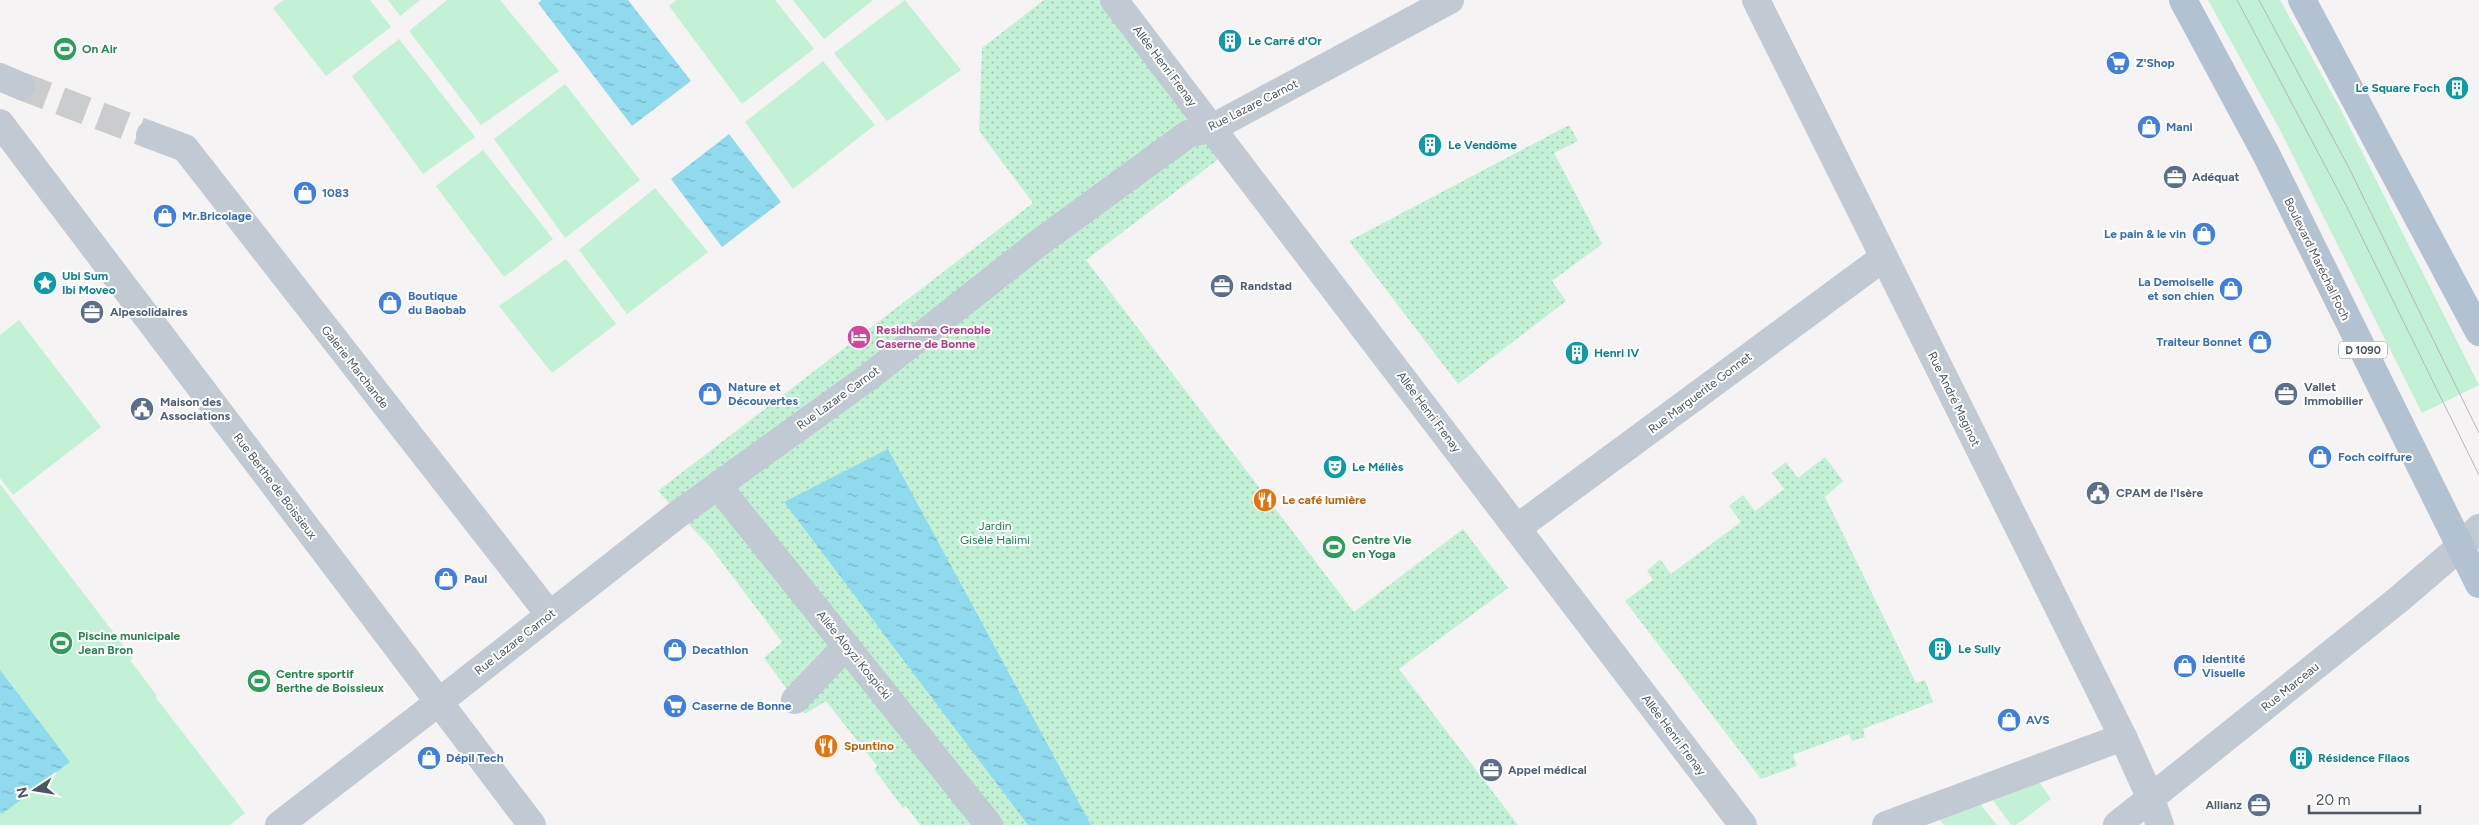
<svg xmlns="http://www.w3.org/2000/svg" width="2479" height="825" font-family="Figtree,sans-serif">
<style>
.grass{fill:#c3f1d5}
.park{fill:url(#park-dots)}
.water{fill:url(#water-ripples)}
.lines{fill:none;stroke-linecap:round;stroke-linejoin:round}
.pedestrian-tunnel{stroke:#caccce;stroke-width:28;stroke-dasharray:28 14;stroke-linecap:butt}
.pedestrian{stroke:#c1cad2;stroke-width:28}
.minor{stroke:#c1cad2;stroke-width:28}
.primary{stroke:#b3c2d1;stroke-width:28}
.tram{stroke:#b5b8bd;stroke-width:1}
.labels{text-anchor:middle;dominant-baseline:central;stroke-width:4;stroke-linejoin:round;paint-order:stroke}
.shield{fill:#fff;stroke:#808990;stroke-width:1}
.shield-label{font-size:11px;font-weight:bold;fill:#4a5661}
.culture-label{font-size:12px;font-weight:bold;fill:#0d838f;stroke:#fff;text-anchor:start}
.leisure-label{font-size:12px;font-weight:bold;fill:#27864d;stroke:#fff;text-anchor:start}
.shop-label{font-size:12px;font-weight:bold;fill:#366cbe;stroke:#fff;text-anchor:start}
.street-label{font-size:12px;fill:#4a5661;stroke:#fff}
.service-label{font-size:12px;font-weight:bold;fill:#4e5e75;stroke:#fff;text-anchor:start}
.hotel-label{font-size:12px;font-weight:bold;fill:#b23c85;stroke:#fff;text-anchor:start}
.food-label{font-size:12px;font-weight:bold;fill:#c56008;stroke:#fff;text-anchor:start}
.park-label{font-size:12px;fill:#17864f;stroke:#fff}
</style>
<defs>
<pattern id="park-dots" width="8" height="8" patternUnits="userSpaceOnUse" patternTransform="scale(1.25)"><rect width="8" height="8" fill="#c3f1d5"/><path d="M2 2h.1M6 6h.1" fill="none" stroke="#a0c6b0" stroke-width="1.8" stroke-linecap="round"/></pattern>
<pattern id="water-ripples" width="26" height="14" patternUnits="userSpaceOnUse" patternTransform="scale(1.25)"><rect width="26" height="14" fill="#90daee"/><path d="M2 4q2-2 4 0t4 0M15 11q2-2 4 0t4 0" fill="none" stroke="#78b4c4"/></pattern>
</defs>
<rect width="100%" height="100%" fill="#f5f3f3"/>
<!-- grass -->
<g class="grass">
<path d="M284,0H370L391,27L326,76L273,8Z"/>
<path d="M388,0H420L400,16Z"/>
<path d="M447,0H500L559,71L481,125L409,31Z"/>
<path d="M676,0H775L814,49L742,104L669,6Z"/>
<path d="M793,0H873L824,39Z"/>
<path d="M905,0L961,70L887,121L834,53Z"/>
<path d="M2208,0H2280L2340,108L2479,385L2422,413L2280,130Z"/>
<path d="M399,39L475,137L423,174L352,76Z"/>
<path d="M823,61L875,125L793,189L745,122Z"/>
<path d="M565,84L640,180L565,238L494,139Z"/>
<path d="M483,150L553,239L504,277L436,186Z"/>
<path d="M655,188L708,252L627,314L579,250Z"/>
<path d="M566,259L616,324L552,373L499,306Z"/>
<path d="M19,320L101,427L13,495L0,478V335Z"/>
<path d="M0,484L133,658L130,660L157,696L156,698L245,813L230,825H0Z"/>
<path d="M2038,780L2051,799L2016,825H2011L1992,799Z"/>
<path d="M1980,804L1997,825H1944L1940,820Z"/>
</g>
<!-- park -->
<g class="park">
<path d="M1044,0H1114L1229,151L1086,260L1354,612L1463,529L1508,588L1399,669L1518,825H920L906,806L903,808L874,769L877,766L826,701L805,714L764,658L782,642L711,548L658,491L1033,203L979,131L982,48Z"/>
<path d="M1569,125L1578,141L1554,153L1602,244L1552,281L1566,301L1458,384L1349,241Z"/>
<path d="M1825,457L1843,481L1825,497L1916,683L1925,680L1933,702L1863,729L1865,737L1852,741L1849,734L1793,755L1797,766L1761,779L1625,601L1653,580L1647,571L1660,559L1671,574L1741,522L1729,506L1743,495L1755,511L1784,489L1772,473L1786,462L1798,478Z"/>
</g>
<!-- water -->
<g class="water">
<path d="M542,0H628L691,81L632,126L538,3Z"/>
<path d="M729,134L781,202L722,247L671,179Z"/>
<path d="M888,449L1091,825H1028L784,502Z"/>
<path d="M0,670L70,762L2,814L0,812Z"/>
</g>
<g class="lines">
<!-- pedestrian-tunnel -->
<path class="pedestrian-tunnel" d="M21,86L150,135"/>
<!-- pedestrian -->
<g class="pedestrian">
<path d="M0,77L21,86"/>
<path d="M150,135L185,148L549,614"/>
<path d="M718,486L989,825"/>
<path d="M795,700L846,646"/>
<path d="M439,702L677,515L870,376L1040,242L1188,134L1212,128"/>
<path d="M1886,825L2123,737"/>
</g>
<!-- minor -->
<g class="minor">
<path d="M1114,0L1743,825"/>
<path d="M1756,0L2123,737L2151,799L2160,825"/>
<path d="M0,123L532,825"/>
<path d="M1212,128L1450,0"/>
<path d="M1517,528L1883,258"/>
<path d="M279,825L439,702"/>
<path d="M2117,825L2398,600L2461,546L2479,528"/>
</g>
<!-- primary -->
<g class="primary">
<path d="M2183,0L2266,154L2479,584"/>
<path d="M2302,0L2479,332"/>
</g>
<!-- tram -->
<g class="tram">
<path d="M2237,0L2347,207L2479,475"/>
<path d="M2259,0L2348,166L2479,433"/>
</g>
</g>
<!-- icons -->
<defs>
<g id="building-disc" transform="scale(1.25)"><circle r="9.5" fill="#0f9aa8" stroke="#fff"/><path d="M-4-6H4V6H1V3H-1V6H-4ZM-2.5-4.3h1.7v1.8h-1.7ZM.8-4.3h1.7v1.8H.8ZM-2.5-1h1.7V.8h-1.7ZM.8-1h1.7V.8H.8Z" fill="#fff"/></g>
<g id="stadium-disc" transform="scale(1.25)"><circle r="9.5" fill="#2e9e5b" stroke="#fff"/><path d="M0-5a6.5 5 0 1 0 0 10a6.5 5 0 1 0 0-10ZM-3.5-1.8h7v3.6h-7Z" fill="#fff"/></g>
<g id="supermarket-disc" transform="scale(1.25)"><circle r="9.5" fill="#3f7fe0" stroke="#fff"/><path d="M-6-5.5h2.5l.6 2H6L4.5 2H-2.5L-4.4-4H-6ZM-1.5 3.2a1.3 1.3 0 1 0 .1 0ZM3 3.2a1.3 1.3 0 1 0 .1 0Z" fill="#fff"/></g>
<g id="shop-disc" transform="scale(1.25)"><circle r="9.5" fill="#3f7fe0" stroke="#fff"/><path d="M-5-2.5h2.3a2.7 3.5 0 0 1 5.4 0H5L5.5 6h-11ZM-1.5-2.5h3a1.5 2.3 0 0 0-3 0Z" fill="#fff"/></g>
<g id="office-disc" transform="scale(1.25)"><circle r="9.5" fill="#5c6f8a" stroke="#fff"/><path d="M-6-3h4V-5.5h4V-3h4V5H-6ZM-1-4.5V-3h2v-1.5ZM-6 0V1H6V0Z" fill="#fff"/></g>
<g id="sight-disc" transform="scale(1.25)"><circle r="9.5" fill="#0f9aa8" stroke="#fff"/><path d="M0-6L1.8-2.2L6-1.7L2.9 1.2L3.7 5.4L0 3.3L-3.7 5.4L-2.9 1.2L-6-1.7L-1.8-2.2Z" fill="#fff"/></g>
<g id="hotel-disc" transform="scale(1.25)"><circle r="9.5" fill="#d1479c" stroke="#fff"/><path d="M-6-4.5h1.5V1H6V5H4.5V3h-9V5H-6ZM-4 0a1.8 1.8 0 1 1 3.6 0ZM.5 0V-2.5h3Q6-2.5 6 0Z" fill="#fff"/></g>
<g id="civic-disc" transform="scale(1.25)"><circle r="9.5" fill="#5c6f8a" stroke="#fff"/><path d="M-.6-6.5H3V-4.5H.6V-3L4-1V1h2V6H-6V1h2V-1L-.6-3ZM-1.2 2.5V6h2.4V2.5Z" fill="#fff"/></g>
<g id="theatre-disc" transform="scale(1.25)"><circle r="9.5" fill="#0f9aa8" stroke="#fff"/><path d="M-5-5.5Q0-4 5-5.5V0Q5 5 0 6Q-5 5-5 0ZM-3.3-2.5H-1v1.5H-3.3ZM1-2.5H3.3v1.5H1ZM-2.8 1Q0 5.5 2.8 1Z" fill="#fff"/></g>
<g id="restaurant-disc" transform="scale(1.25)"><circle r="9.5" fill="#e8710a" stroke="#fff"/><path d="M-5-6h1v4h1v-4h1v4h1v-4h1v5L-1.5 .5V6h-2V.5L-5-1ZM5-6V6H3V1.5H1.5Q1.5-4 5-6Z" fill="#fff"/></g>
</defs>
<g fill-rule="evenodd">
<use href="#building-disc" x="1230" y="41"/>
<use href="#stadium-disc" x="65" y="49"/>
<use href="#supermarket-disc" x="2118" y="63"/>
<use href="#building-disc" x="2457" y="88"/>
<use href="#shop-disc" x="2149" y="127"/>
<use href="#building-disc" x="1430" y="145"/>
<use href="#office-disc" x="2175" y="177"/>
<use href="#shop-disc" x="305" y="193"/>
<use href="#shop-disc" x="165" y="216"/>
<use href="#shop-disc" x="2204" y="234"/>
<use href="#sight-disc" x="45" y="283"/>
<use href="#office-disc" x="1222" y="286"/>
<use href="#shop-disc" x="2231" y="289"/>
<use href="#shop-disc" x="390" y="303"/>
<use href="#office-disc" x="92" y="312"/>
<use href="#hotel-disc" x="859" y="337"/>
<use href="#shop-disc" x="2260" y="342"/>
<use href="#building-disc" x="1577" y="353"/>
<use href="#shop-disc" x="710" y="394"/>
<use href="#office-disc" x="2286" y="394"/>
<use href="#civic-disc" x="142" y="409"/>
<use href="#shop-disc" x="2320" y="457"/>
<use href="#theatre-disc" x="1335" y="467"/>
<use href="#civic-disc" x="2098" y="493"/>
<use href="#restaurant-disc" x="1265" y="500"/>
<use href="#stadium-disc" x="1334" y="547"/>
<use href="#shop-disc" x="446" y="579"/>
<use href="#stadium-disc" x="61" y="643"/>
<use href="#building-disc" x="1940" y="649"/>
<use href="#shop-disc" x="675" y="650"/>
<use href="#shop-disc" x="2185" y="666"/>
<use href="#stadium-disc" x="259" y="681"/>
<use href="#supermarket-disc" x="675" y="706"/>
<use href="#shop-disc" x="2009" y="720"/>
<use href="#restaurant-disc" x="826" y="746"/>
<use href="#shop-disc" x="429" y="758"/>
<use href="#building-disc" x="2301" y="758"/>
<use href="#office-disc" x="1491" y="770"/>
<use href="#office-disc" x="2259" y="805"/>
</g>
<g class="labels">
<!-- shield labels -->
<rect class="shield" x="2339" y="341.5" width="48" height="17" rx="4"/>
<g class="shield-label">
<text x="2363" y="350">D 1090</text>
</g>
<!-- culture labels -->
<g class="culture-label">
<text x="1248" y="41">Le Carré d'Or</text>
<text x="2440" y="88" text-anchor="end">Le Square Foch</text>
<text x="1448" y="145">Le Vendôme</text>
<text x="62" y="276">Ubi Sum<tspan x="62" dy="14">Ibi Moveo</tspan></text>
<text x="1594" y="353">Henri IV</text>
<text x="1352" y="467">Le Méliès</text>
<text x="1958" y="649">Le Sully</text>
<text x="2318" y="758">Résidence Filaos</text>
</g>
<!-- leisure labels -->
<g class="leisure-label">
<text x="82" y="49">On Air</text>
<text x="1352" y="540">Centre Vie<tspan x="1352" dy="14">en Yoga</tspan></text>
<text x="78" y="636">Piscine municipale<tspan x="78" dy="14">Jean Bron</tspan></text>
<text x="276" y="674">Centre sportif<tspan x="276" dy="14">Berthe de Boissieux</tspan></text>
</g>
<!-- shop labels -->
<g class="shop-label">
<text x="2136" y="63">Z'Shop</text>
<text x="2166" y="127">Mani</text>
<text x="322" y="193">1083</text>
<text x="182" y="216">Mr.Bricolage</text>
<text x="2186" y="234" text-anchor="end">Le pain &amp; le vin</text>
<text x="2214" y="282" text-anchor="end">La Demoiselle<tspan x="2214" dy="14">et son chien</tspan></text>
<text x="408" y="296">Boutique<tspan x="408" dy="14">du Baobab</tspan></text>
<text x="2242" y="342" text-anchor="end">Traiteur Bonnet</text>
<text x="728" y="387">Nature et<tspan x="728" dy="14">Découvertes</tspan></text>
<text x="2338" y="457">Foch coiffure</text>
<text x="464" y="579">Paul</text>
<text x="692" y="650">Decathlon</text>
<text x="2202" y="659">Identité<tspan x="2202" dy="14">Visuelle</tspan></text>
<text x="692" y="706">Caserne de Bonne</text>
<text x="2026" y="720">AVS</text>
<text x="446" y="758">Dépil Tech</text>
</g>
<!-- street labels -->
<g class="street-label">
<text transform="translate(1165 66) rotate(53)">Allée Henri Frenay</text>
<text transform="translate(1253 105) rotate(-27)">Rue Lazare Carnot</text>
<text transform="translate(2317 259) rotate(64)">Boulevard Maréchal Foch</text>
<text transform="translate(355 367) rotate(52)">Galerie Marchande</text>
<text transform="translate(1700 393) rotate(-37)">Rue Marguerite Gonnet</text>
<text transform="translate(838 398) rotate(-36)">Rue Lazare Carnot</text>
<text transform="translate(1954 399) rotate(64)">Rue André Maginot</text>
<text transform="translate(1429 412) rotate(53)">Allée Henri Frenay</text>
<text transform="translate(275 486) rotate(53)">Rue Berthe de Boissieux</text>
<text transform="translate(515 642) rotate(-38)">Rue Lazare Carnot</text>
<text transform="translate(854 655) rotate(51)">Allée Aloyzi Kospicki</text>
<text transform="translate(2290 687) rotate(-39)">Rue Marceau</text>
<text transform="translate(1674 735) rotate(53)">Allée Henri Frenay</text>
</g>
<!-- service labels -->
<g class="service-label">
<text x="2192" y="177">Adéquat</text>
<text x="1240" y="286">Randstad</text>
<text x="110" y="312">Alpesolidaires</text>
<text x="2304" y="387">Vallet<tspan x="2304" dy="14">Immobilier</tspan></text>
<text x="160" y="402">Maison des<tspan x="160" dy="14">Associations</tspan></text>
<text x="2116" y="493">CPAM de l'Isère</text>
<text x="1508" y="770">Appel médical</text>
<text x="2242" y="805" text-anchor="end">Allianz</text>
</g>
<!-- hotel labels -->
<g class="hotel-label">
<text x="876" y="330">Residhome Grenoble<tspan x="876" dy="14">Caserne de Bonne</tspan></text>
</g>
<!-- food labels -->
<g class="food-label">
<text x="1282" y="500">Le café lumière</text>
<text x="844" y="746">Spuntino</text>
</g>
<!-- park labels -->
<g class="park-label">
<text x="995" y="526">Jardin<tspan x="995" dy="14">Gisèle Halimi</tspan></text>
</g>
</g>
<!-- north arrow -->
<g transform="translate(35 790) rotate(258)" stroke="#ffffff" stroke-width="4" paint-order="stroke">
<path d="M0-4L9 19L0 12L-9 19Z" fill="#4a5661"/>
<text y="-8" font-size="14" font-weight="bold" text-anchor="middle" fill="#4a5661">N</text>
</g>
<!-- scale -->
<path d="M2309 805v8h111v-8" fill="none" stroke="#4a5661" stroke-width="2.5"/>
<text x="2316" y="805" font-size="15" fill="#4a5661" stroke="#ffffff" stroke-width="4" paint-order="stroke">20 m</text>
</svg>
